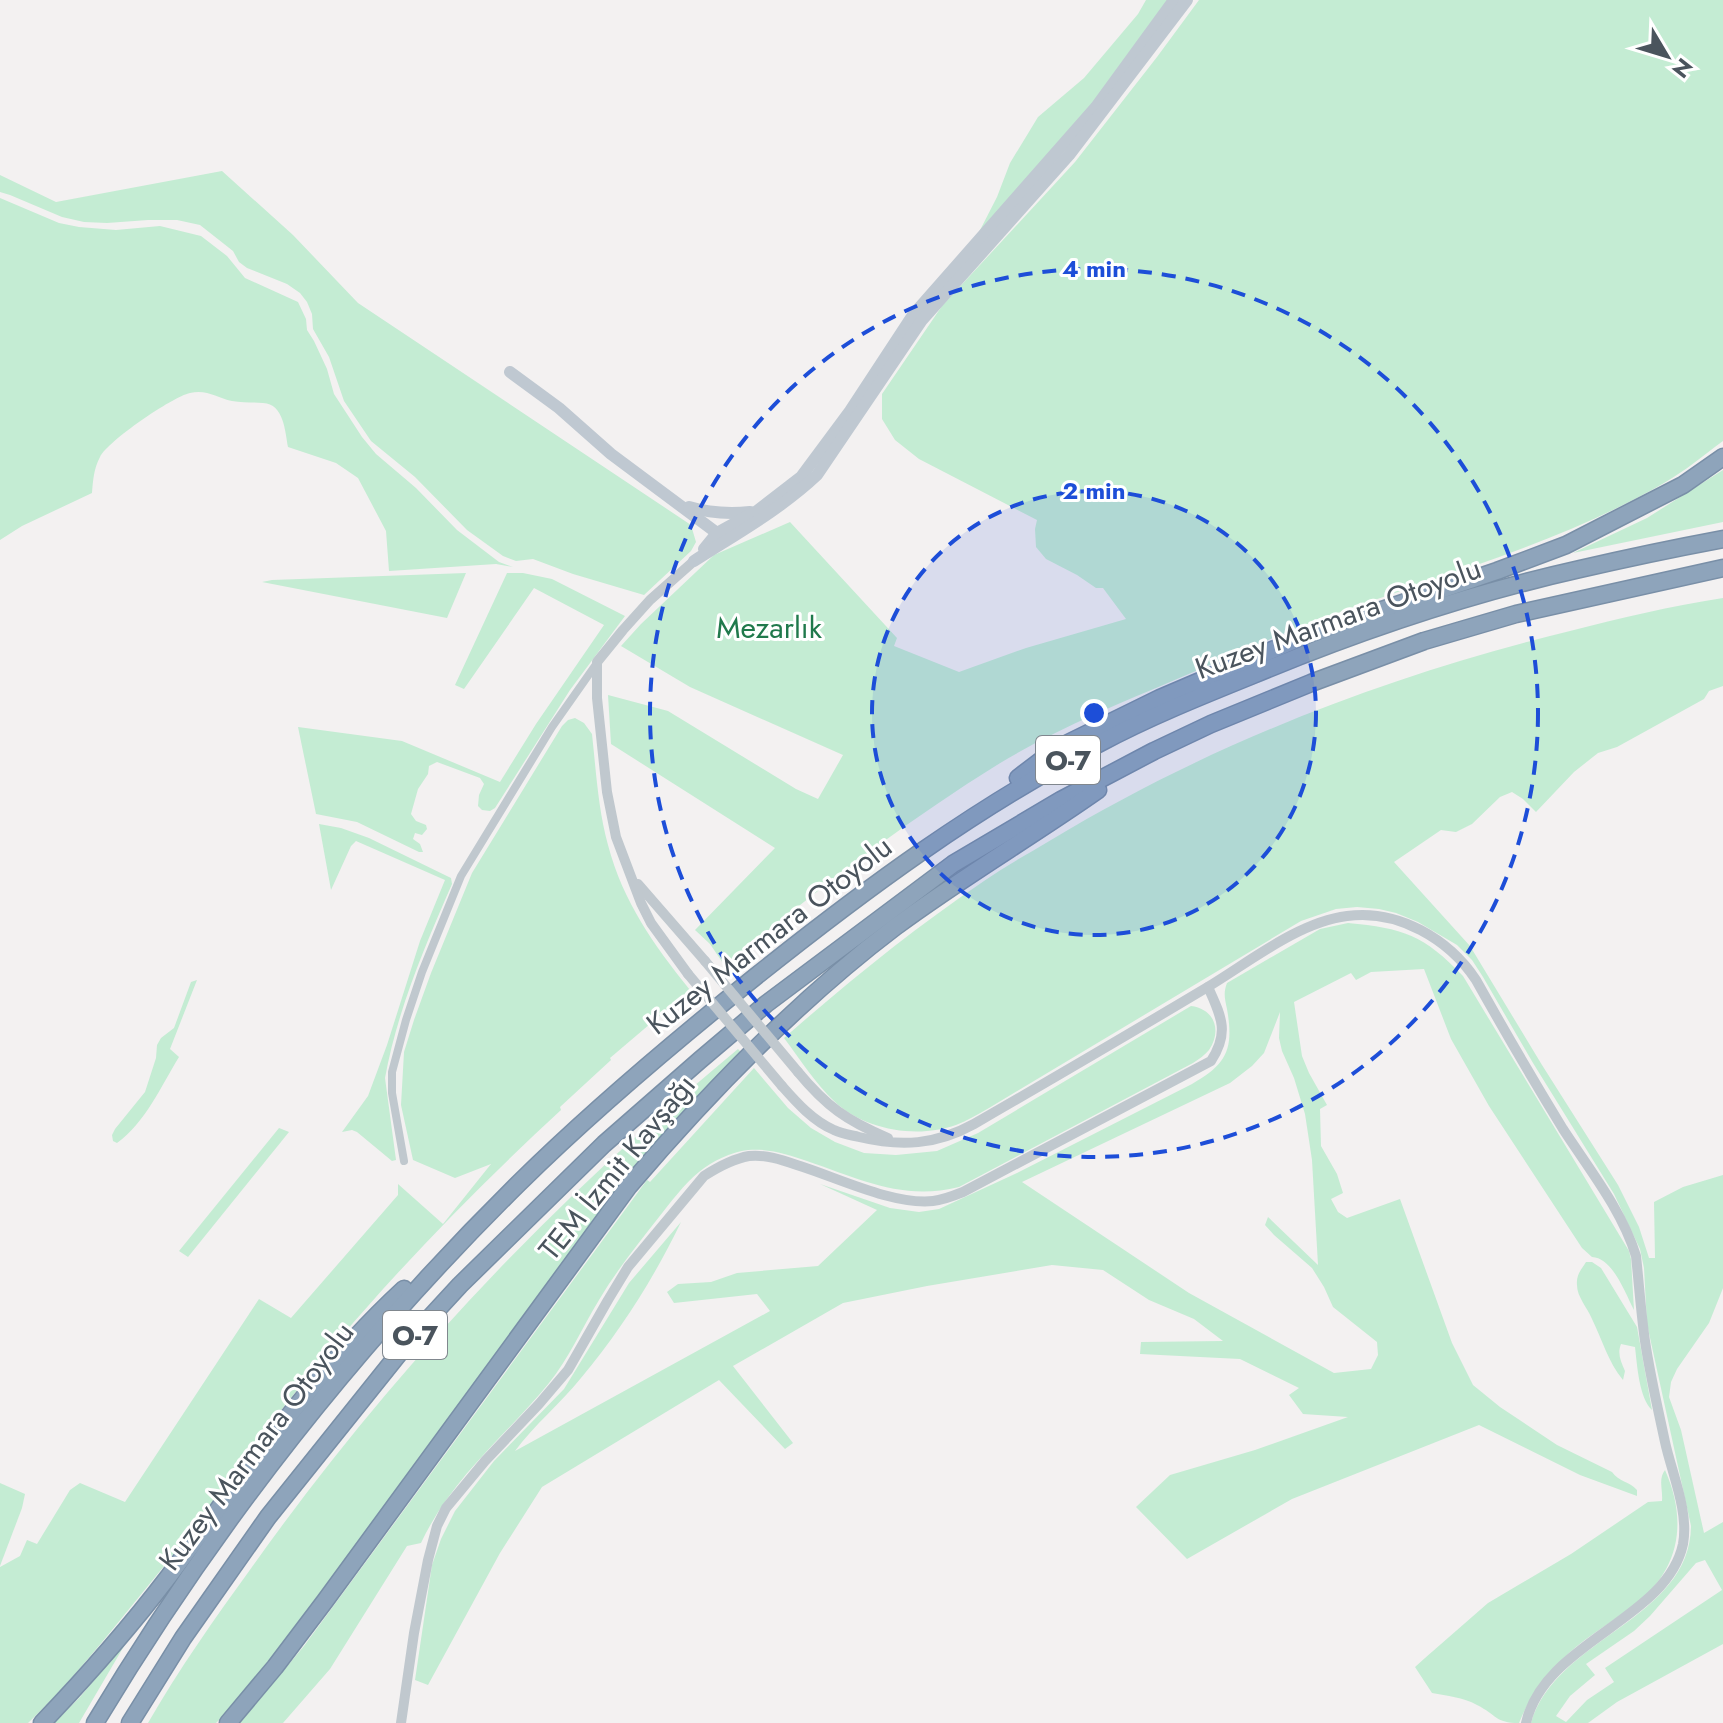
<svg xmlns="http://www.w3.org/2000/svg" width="1723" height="1723" font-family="Jost,sans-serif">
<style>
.green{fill:#c4ecd3;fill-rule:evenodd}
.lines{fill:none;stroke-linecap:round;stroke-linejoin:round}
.motorway-casing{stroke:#798fa7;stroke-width:19}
.minor{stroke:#c0c8ce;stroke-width:8}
.tertiary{stroke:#c0c8ce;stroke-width:10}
.secondary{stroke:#bfc8d1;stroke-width:12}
.motorway{stroke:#8ea4bb;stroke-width:16}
.tertiary-bridge{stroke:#c0c8ce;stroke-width:10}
.ring{fill:none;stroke:#1d4ed8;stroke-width:4;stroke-dasharray:14 10}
.labels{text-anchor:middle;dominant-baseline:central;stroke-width:6;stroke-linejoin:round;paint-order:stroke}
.shield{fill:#fff;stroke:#80878e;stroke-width:2}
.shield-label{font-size:28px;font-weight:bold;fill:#4a545d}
.street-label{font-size:30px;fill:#4a545d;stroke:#fff}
.park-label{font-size:30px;fill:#20794c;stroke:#fff}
.centre{fill:#1d4ed8;stroke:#fff;stroke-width:4}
.ring-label{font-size:24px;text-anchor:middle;font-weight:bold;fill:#1d4ed8;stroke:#fff;stroke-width:6;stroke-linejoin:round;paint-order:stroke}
</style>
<rect width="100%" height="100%" fill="#f3f1f1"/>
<!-- green -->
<g class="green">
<path d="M1146,0H1173L1096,107L976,238L997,197L1010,163L1038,117L1084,78L1138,14Z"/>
<path d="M1199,0H1723V441C1704,455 1685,471 1664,483C1552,548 1425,579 1305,625C1262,642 1219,661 1177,679C1116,705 1054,730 997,765C902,824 811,894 725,966L710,944L695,930L775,848L611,744L608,695L668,711L796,789L818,799L843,755L690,687L621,646L641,624L714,555L790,522L897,638L894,646L959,672L1026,648L1126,619L1103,588H1096L1077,575L1046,559L1036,547L1035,529L1037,520L919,459L895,440L882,419V394L942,306L1075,162L1157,57Z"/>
<path d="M222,171L293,235L358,303L691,525L696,542L691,551L644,595L573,574L533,559L516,561L503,556L467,530L415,477L371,441L344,401L329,357L313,329L312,314L307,302L300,293L287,284L247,268L239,262L233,251L200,225L177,220H148L107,223L84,222L62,217L10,195L0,192V175L56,202Z"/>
<path d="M0,198L59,223L79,227L116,230L160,226L201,236L227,256L245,278L298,302L306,319L307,330L314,341L327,369L334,394L362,437L376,454L416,488L457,530L499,562L513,567L496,564L389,571L386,531L358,478L336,463L288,447C285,431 284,404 263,403C252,402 242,403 232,401C217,398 207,389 190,393C172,397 108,441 100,457C94,468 93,480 92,493L22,526L0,540Z"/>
<path d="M1723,470V522L1573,553L1647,518Z"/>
<path d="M466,573L447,618L262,582L272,580Z"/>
<path d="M507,573H523L552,579L625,616L570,690L495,808L490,811L482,810L478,806L479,795L484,784L480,778L437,762L429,766L428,774L418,789L411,814L416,821L426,825L427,829L422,835L415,833L413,839L420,844L423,852H419L357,822L316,814L298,727L402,741L500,782L536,724L604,625L534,588L464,689L455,685Z"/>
<path d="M1723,598V686L1709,691L1704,699L1617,747L1598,753L1574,772L1536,812L1523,799L1512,792L1500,797L1472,824L1456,832L1441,830L1394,862L1470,946L1542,1065L1618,1185L1639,1227L1649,1258H1655L1654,1202L1683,1187L1723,1175V1288L1709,1323L1677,1369L1671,1382L1669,1397L1681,1430L1704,1533L1723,1522V1644L1617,1702L1588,1723H1531C1556,1637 1690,1620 1691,1526L1647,1324L1644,1268L1640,1249L1614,1194L1533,1063L1483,977L1472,960L1457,945L1418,922L1396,913L1379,909L1357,907L1336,909L1301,921L989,1108C978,1114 967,1121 956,1125C917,1139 864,1130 834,1101C815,1083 800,1059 784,1038C848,982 913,929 984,881C1005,866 1028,854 1051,840C1212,743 1387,676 1570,631C1620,618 1671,606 1723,598ZM1705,1560L1722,1590L1605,1668L1614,1682L1587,1700L1566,1722L1556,1716L1570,1696L1595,1675L1586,1664L1634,1631L1650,1616L1696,1563Z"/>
<path d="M575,718L584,723L592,734C596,770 598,809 608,845C623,902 654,945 690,990L610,1058L611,1060L560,1107L561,1110C456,1207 356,1312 269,1426C247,1455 226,1485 204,1515C179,1548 152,1581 125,1614C94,1652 63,1690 28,1723H0V1567L20,1556L27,1540L37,1544L70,1490L80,1483L125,1502L259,1299L291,1318L398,1195V1184L443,1224L491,1164L455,1178L413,1160L401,1105L404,1052L414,1020L431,973L472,873L562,726L568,720Z"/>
<path d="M319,824L341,828L369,838L451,878L452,884C425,946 397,1011 385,1078L396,1160L392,1161L357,1132L352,1130L342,1132L368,1096L387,1045L420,941L445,880L356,841L351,846L331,890Z"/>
<path d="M1348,923C1403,928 1424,935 1463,976L1629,1251L1631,1259L1634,1310C1625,1293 1613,1258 1592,1257L1582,1248L1489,1106L1451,1039L1424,969L1371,972L1356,980L1351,973L1294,1002L1302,1056L1309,1073L1327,1105L1320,1109L1321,1146L1337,1174L1343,1193L1331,1199L1338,1212L1347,1218L1400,1199L1452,1343L1473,1385L1500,1407L1557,1445L1612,1472C1619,1482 1629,1481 1637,1490V1496L1580,1475L1479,1425L1292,1499L1187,1559L1136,1507L1170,1475L1255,1450L1348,1417L1303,1414L1289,1395L1299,1388L1240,1359L1140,1354L1141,1342L1223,1341L1194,1319L1149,1300L1103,1270L1052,1265L927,1286L843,1303L733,1366L793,1443L785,1449L719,1380L542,1487L500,1553L428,1685L415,1680L432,1565L441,1539L455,1511L494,1461L564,1389L629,1283L681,1222C654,1278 621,1330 581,1378C561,1403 534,1425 515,1451L770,1311L757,1294L674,1303L667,1292L678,1284L711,1282L737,1273L818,1266L877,1210L820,1184L890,1208L919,1212L939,1209L1017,1173L1192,1084C1227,1064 1234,1049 1227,1009C1225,999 1223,993 1227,983L1320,929ZM1280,1012L1279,1038L1282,1051L1294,1078L1305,1114L1312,1160L1318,1265L1268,1217L1265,1225L1274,1235L1312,1268L1324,1287L1333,1307L1377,1342L1378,1355L1371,1369L1334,1373L1189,1293L1022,1182L1230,1083L1252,1066L1264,1053Z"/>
<path d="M197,980L170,1049L179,1057C161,1086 146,1122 117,1143L113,1141L112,1135L115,1129L145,1092L156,1058L157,1045L161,1038L174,1028L191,982Z"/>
<path d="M1191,1006C1215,1009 1222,1031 1209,1050C1205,1055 1199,1059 1193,1063L959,1187C902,1201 860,1179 807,1161C789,1155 769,1148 748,1150C731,1152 712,1161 699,1172C684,1184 671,1202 659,1217C638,1244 616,1271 599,1300C582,1328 569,1358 549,1383C504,1438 452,1477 421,1543L407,1546L330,1669L283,1723H240L304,1646L647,1180L650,1182L754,1068L788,1108L811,1128L835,1142L864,1153L896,1155L937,1151L978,1133Z"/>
<path d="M738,1049L741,1052L637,1166L592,1222L314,1602L267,1664L219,1720L216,1723H148C179,1669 215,1618 252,1567C365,1408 496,1262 642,1131C673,1103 706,1076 738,1049Z"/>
<path d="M279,1128L289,1132L188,1257L179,1251Z"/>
<path d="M1586,1262H1592L1601,1268L1637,1327L1652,1410C1639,1398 1637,1364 1635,1347L1621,1344C1617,1354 1621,1362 1625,1371L1623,1380C1608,1362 1602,1339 1592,1319C1587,1307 1577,1297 1577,1285C1576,1275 1581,1270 1586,1262Z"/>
<path d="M1665,1470C1688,1522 1680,1571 1633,1606C1612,1622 1589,1635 1569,1653C1547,1673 1530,1696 1519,1723C1495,1723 1497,1715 1477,1705C1463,1697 1447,1696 1432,1693L1415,1667L1425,1658L1488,1603L1571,1554L1648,1502L1662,1501C1663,1490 1658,1479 1665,1470Z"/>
<path d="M0,1483L25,1494L22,1508L0,1566Z"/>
<path d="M127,1641L79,1723H54L80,1697Z"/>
</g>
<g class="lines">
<!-- motorway casing -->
<g class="motorway-casing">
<g id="motorway">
<path d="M1018,778L1056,749L1160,698L1305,636L1497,571L1566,545L1683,485L1723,457"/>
<path d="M42,1723C87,1676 130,1627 169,1576C243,1477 313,1373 404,1289"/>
<path d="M95,1723C213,1526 356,1344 519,1183C594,1109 674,1042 755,977C864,890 976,807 1100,743C1149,717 1201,696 1253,675C1359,631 1468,594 1580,569C1627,558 1675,548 1723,539"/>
<path d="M130,1723L183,1638L268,1517L413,1336L460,1285L604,1144L700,1060L766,1004L953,864L1061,800L1154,751L1211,724L1311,683L1424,641L1516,614L1723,568"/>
<path d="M228,1723L275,1667L325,1601L629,1186C709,1092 796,1002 895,927C961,878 1031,837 1098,790"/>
</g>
</g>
<!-- minor -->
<path class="minor" d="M404,1161L392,1093V1072L406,1020L422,972L461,876L552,727L597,663"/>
<!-- tertiary -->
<g class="tertiary">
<path d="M638,884L705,961"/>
<path d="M688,974L651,923L641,903L616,837L607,792L597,698V662L623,630L650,600L694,561"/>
<path d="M798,1072C826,1106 847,1121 888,1138"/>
<path d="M782,1086C797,1103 813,1121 834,1130C842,1134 851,1135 859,1137C901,1147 936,1145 974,1124C1052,1079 1129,1034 1206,988C1248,963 1298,922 1347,916C1398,909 1449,939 1476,980C1504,1030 1533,1080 1563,1129C1589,1169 1622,1210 1636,1256C1639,1284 1641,1313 1645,1341C1650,1375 1658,1409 1665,1442C1672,1474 1689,1511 1683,1544C1667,1620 1544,1642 1526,1723"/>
<path d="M401,1723L414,1633L428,1560L437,1526L446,1508L485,1461L539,1404L568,1370L608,1300L628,1267L704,1176C718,1167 732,1159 749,1156C767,1154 785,1161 803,1167C840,1179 894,1205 933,1201C943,1200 953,1196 963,1192L1211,1061C1230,1032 1221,1016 1208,987"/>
</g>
<!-- secondary -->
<g class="secondary">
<path d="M510,372L559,408L611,454L721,536"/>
<path d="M689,507C709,513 729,514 750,512"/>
<path d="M704,549L717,533L757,511L801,477L850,411L913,315L1096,107L1174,0"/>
<path d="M694,561C736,534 781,509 817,475L922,320L1069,155L1187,0"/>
</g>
<!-- motorway -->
<use href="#motorway" class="motorway"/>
<!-- tertiary-bridge -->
<g class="tertiary-bridge">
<path d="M705,961L798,1072"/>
<path d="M688,974L782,1086"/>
</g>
</g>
<!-- distance rings -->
<circle cx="1094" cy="713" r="222" fill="#1d4ed8" fill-opacity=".12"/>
<g class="ring">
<circle cx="1094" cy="713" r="222"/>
<circle cx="1094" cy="713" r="444"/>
</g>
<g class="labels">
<!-- shield labels -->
<g class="shield">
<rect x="1036" y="736" width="64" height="48" rx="6"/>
<rect x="383" y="1311" width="64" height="48" rx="6"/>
</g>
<g class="shield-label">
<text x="1068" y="760">O-7</text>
<text x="415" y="1335">O-7</text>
</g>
<!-- street labels -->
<g class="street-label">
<text transform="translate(1338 618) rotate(-20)">Kuzey Marmara Otoyolu</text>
<text transform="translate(769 935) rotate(-38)">Kuzey Marmara Otoyolu</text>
<text transform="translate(617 1167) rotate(-51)">TEM İzmit Kavşağı</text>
<text transform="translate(256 1446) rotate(-53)">Kuzey Marmara Otoyolu</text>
</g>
<!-- park labels -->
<g class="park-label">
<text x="769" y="627">Mezarlık</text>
</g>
</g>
<circle cx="1094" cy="713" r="12" class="centre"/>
<g class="ring-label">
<text x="1094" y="277">4 min</text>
<text x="1094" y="499">2 min</text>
</g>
<!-- north arrow -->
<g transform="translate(1667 56) rotate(128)" stroke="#ffffff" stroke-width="6" paint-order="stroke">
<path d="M0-6L14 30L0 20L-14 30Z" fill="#4a545d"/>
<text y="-12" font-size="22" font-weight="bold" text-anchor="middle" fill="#4a545d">N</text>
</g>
</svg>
